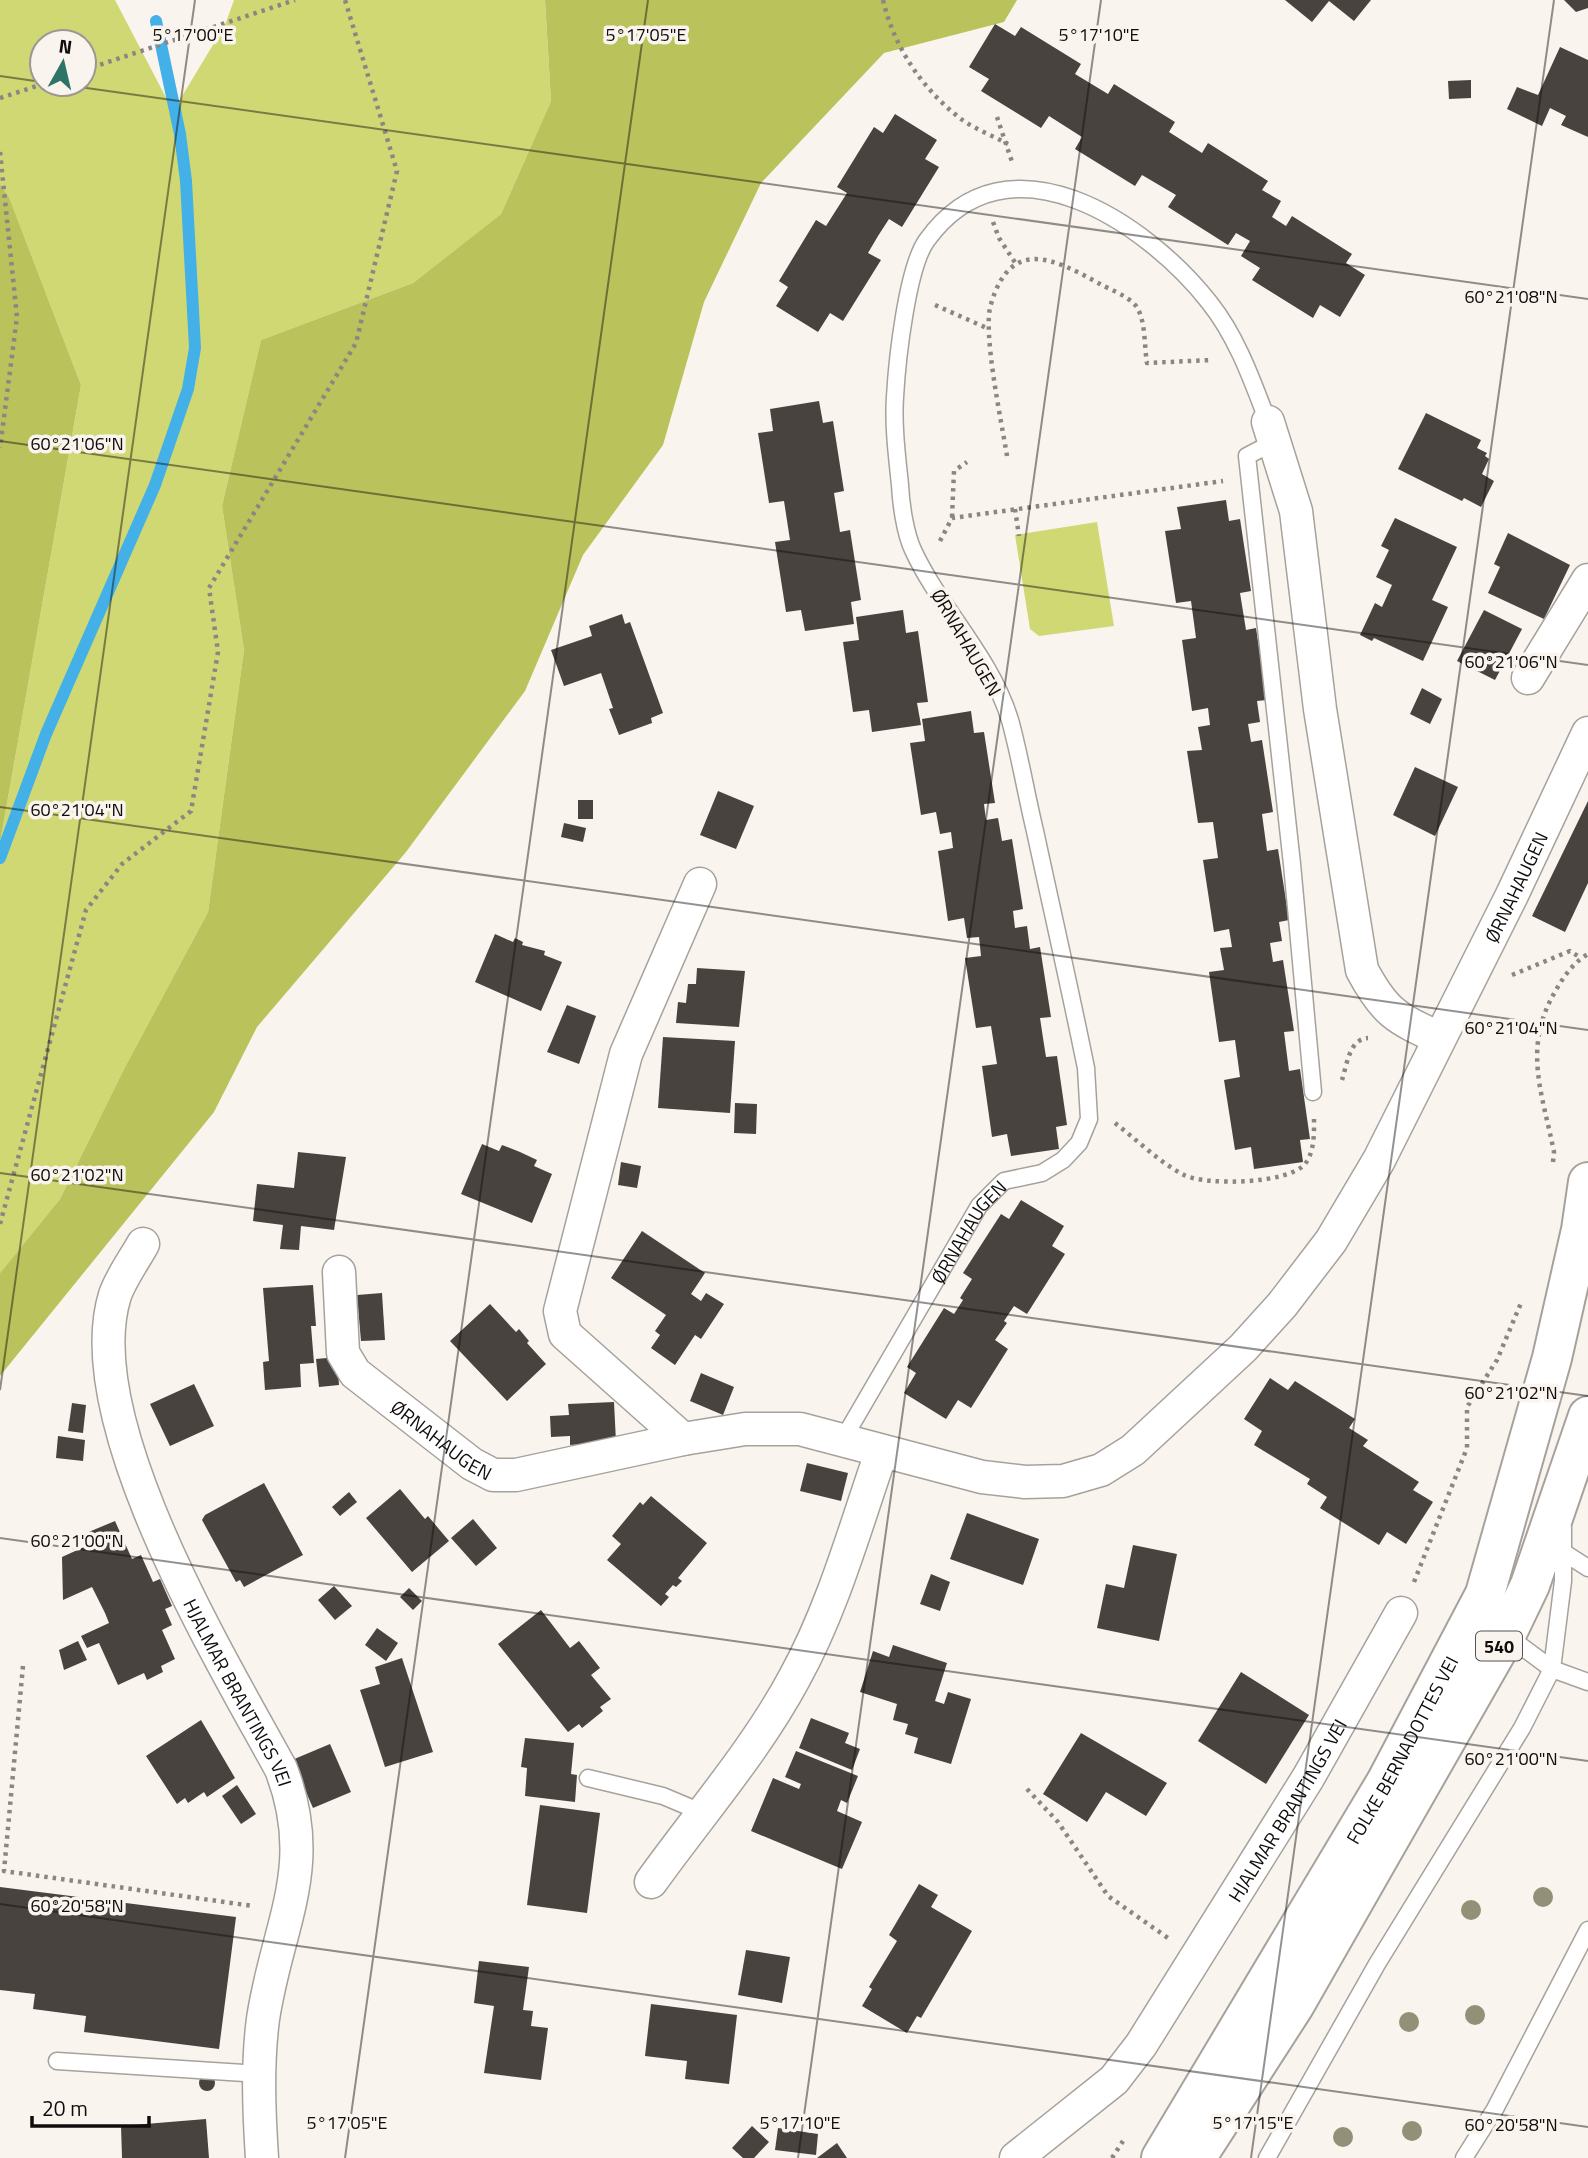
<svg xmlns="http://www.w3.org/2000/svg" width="1588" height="2158" font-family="'Titillium Web',sans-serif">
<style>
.green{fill:#d0d873;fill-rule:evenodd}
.forest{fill:#bac25b}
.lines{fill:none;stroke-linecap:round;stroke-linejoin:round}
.stream{stroke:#43b0e8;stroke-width:12}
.building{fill:#49433f}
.lane-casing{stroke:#a7a19c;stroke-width:19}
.street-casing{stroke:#a7a19c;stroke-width:35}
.primary-casing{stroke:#a7a19c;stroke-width:42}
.path{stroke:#8b8683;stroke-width:4.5;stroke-dasharray:3.5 5;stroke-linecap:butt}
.lane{stroke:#fff;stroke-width:16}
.street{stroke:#fff;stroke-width:32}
.primary{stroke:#fff;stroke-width:38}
.tree{fill:#929077}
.ticks{fill:none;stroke:#0f0c0b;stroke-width:2;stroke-opacity:0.45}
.labels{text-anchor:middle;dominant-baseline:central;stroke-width:7;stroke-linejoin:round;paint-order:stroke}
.shield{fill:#faf4ee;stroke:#56524f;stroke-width:2}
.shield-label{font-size:18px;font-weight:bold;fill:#0f0c0b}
.street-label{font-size:19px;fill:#0f0c0b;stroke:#faf4ee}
.ticks-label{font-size:18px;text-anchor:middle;fill:#0f0c0b;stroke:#faf4ee;stroke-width:7;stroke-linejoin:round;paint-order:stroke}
</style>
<rect width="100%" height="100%" fill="#faf4ee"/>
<!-- green -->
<g class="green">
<path d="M0,0H115L173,111L225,25L234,0H545L551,101L501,214L413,283L261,340L222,506L244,650L208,912L124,1069L60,1199L0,1273V843L81,385L9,197L0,184ZM42,42H84V84H42Z"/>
<path d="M1097,522L1114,626L1039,636L1030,629L1015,535Z"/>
</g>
<!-- forest -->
<g class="forest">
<path d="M545,0H1017L1004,22L884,53L761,183L704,302L663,445L583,555L525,691L406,852L257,1027L214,1112L0,1376V1273L60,1199L124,1069L208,912L244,650L222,506L261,340L413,283L501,214L551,101Z"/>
<path d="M0,184L9,197L81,385L0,843Z"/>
</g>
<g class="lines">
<!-- stream -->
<path class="stream" d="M0,858L46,734L155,485L188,389L195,348L186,181L180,134L156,21"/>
</g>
<!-- building -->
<g class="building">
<path d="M1285,0H1371L1354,21L1329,1L1312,22Z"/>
<path d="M1564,0H1588V8L1576,12Z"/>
<path d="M995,24L1015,36L1021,27L1081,64L1075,74L1108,94L1114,84L1175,122L1169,132L1202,153L1208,143L1268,181L1262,190L1281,201L1272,217L1286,226L1292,216L1352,254L1346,263L1365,275L1340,317L1320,305L1313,318L1252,280L1260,268L1241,256L1250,241L1236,233L1228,245L1168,207L1176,195L1142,175L1135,186L1075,149L1082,137L1049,116L1041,128L981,91L989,79L969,67Z"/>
<path d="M1560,47L1588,60V137L1561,125L1566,116L1550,108L1542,126L1507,109L1517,87L1538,95Z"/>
<path d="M1471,80V98L1449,99L1448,81Z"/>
<path d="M895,114L937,140L925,159L939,167L902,227L889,219L878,236L868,253L881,260L843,321L830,313L818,332L776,306L788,287L779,281L816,220L826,226L847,193L837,187L874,127L883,133Z"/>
<path d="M819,401L823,423L833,421L844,491L834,493L840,532L850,530L861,600L851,602L854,624L805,631L801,610L786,612L775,542L790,540L784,501L769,503L758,433L773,431L770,409Z"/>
<path d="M1426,413L1481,440L1477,448L1487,453L1485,456L1489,459L1482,474L1494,481L1481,507L1464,498L1462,501L1398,469Z"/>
<path d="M1226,500L1229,521L1240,519L1251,591L1240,593L1246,630L1256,628L1267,700L1257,701L1260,722L1248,724L1251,742L1262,740L1273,812L1262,814L1267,851L1278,849L1289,920L1279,922L1282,941L1270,943L1273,962L1283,960L1294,1031L1284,1032L1289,1071L1300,1069L1310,1139L1300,1140L1303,1162L1254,1169L1251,1147L1235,1150L1224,1080L1240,1077L1235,1040L1219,1042L1209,972L1224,970L1220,948L1232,947L1229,929L1214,932L1203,860L1218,858L1213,822L1198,823L1187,751L1202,750L1198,727L1210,725L1208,708L1192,711L1182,640L1196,638L1191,601L1176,603L1165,531L1181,529L1177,507Z"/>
<path d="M1395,518L1457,547L1432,600L1448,607L1423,661L1374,638L1372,641L1360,635L1375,603L1382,607L1392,585L1376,577L1389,550L1381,546Z"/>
<path d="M1508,533L1570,565L1544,619L1488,593L1500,567L1494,564Z"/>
<path d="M903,610L906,633L918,631L928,702L917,703L921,725L872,732L869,710L853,712L843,642L859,640L856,617Z"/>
<path d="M1484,610L1522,629L1495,680L1457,661Z"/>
<path d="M622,614L625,624L630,622L663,713L651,718L652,723L619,735L609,709L613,708L601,673L564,686L551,650L592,636L589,626Z"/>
<path d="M1422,688L1442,699L1430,724L1410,714Z"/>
<path d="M971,711L974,733L984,732L995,803L984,804L986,820L998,818L1002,841L1012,839L1023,909L1013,911L1015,928L1027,926L1030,949L1040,947L1051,1017L1040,1018L1043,1038L1046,1057L1057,1056L1067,1125L1056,1127L1059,1149L1011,1156L1007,1134L992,1137L982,1066L997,1064L991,1026L976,1028L965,958L981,956L979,937L967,938L964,918L948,921L938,851L953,848L951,832L940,834L936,812L921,815L910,743L925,741L922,719Z"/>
<path d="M1415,767L1458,787L1435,836L1393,815Z"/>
<path d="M718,791L754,806L736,849L700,835Z"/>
<rect x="578" y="800" width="15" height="19"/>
<path d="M1588,801V883L1565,932L1532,916Z"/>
<path d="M564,823L586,828L583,842L561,837Z"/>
<path d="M495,934L513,942L515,938L523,942L522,945L545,951L544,955L562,962L541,1011L475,982Z"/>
<path d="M697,968L745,971L739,1027L676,1023L678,1002L686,1003L688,984H696Z"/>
<path d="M567,1005L596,1016L579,1064L547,1052Z"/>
<path d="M663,1037L735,1041L730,1113L658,1108Z"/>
<path d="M735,1103L757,1104L756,1134L734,1133Z"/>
<path d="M482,1144L499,1151L502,1145L520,1152L537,1160L534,1166L552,1174L532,1223L461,1194Z"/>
<path d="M298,1152L346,1157L334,1230L301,1226L299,1250L280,1249L283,1225L253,1221L257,1184L294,1188Z"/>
<path d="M621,1162L641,1166L637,1188L618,1185Z"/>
<path d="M1021,1200L1064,1226L1052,1246L1065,1254L1027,1314L1014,1306L1004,1321L1007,1323L995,1340L1008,1349L971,1408L958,1400L946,1419L904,1393L916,1373L907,1367L944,1308L954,1314L963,1300L960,1298L972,1279L963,1273L1001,1214L1009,1219Z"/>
<path d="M642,1231L705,1273L691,1294L701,1301L706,1293L724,1304L701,1339L695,1335L675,1365L651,1348L660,1335L655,1331L666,1315L611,1278Z"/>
<path d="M313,1285L316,1326H311L314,1363L300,1364L301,1387L265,1390L263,1362L269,1361L263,1288Z"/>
<path d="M382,1293L385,1340L361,1341L357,1295Z"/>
<path d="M490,1304L516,1332L519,1329L529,1341L527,1343L546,1364L507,1401L450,1341Z"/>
<path d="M337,1357L339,1385L319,1387L316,1359Z"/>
<path d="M701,1373L734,1387L723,1415L690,1401Z"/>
<path d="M1270,1378L1288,1390L1295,1381L1355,1419L1349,1428L1368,1440L1363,1446L1419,1482L1413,1490L1433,1502L1406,1544L1387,1532L1379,1545L1320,1508L1327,1497L1307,1484L1310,1479L1254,1445L1262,1431L1244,1419Z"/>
<path d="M194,1384L214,1426L170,1446L150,1404Z"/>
<path d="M614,1402L616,1442L570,1445V1436L551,1437L550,1416L569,1415L568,1404Z"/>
<path d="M72,1403L86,1405L83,1433L68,1431Z"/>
<path d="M58,1436L85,1440L83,1461L56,1458Z"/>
<path d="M807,1463L848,1473L841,1501L800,1491Z"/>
<path d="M264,1483L303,1555L244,1587L240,1580L236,1582L202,1520L205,1515Z"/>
<path d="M400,1489L425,1519L428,1516L449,1541L412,1572L366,1518Z"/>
<path d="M349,1492L357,1502L340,1516L332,1507Z"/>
<path d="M651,1496L707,1543L678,1578L682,1581L676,1587L673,1585L665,1594L669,1597L661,1606L607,1560L621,1544L612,1536L640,1502L643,1505Z"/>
<path d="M967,1513L1039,1539L1023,1585L950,1559Z"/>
<path d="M473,1519L497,1548L476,1566L451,1538Z"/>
<path d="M115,1521L132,1559L141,1555L153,1582L160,1579L172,1606L165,1609L172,1625L162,1630L175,1659L161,1666L163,1672L147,1680L144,1673L118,1685L99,1643L87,1648L81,1636L109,1623L105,1613L92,1587L63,1600L62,1557L84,1547L79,1536Z"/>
<path d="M1133,1545L1177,1554L1159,1641L1097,1628L1106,1584L1124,1588Z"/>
<path d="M931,1574L950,1582L940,1611L920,1604Z"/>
<path d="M334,1586L352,1606L335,1620L318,1600Z"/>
<path d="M409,1588L422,1601L413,1610L400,1597Z"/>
<path d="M541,1610L570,1648L579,1641L600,1668L591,1675L611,1699L600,1707L603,1711L582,1728L579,1724L568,1732L498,1644Z"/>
<path d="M377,1628L398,1643L386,1661L365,1645Z"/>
<path d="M78,1641L87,1660L64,1670L59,1650Z"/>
<path d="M893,1645L947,1663L935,1701L944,1704L948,1692L971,1699L951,1764L914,1753L918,1738L905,1734L908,1724L893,1720L897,1704L860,1692L873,1651L889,1657Z"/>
<path d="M402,1658L433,1752L385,1767L360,1690L380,1684L375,1667Z"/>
<path d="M1241,1672L1309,1715L1266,1784L1198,1741Z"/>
<path d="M811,1718L849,1733L845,1743L860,1749L852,1770L799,1748Z"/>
<path d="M201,1720L235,1778L207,1797L204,1792L188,1803L185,1798L177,1804L146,1756Z"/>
<path d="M1081,1733L1167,1783L1146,1816L1106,1792L1087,1822L1043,1794Z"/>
<path d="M525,1738L574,1743L571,1774L577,1775L575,1802L525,1796L527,1768L521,1767Z"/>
<path d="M330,1744L351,1792L313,1808L292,1760Z"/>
<path d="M796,1751L858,1776L847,1803L841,1800L837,1811L862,1822L842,1869L751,1831L773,1778L799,1789L801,1784L785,1777Z"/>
<path d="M237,1785L256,1814L241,1824L222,1796Z"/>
<path d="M540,1805L600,1813L587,1913L527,1905Z"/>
<path d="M919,1884L938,1895L931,1907L972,1931L921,2018L917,2016L907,2033L862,2006L872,1989L869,1987L897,1941L889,1935Z"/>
<path d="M0,1887L236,1917L219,2049L84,2032L86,2016L33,2009L35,1994L0,1990Z"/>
<path d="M746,1950L790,1957L782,2003L738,1995Z"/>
<path d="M479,1961L529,1967L523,2010L533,2011L531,2026L548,2028L541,2080L484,2073L494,2006L474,2003Z"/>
<path d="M651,2004L737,2015L729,2084L685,2079L687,2061L645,2056Z"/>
<circle cx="207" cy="2083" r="8"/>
<path d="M206,2119L209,2158H122L121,2126Z"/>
<path d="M752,2126L769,2142L754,2158H743L732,2148Z"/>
<path d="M778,2128L818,2134L816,2155L775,2150Z"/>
<path d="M837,2143L847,2158H817Z"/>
</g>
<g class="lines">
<!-- lane casing -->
<g class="lane-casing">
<g id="lane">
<path d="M1274,442L1247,456L1292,864L1313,1092"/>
<path id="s1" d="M842,1441L979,1206L1004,1181L1042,1173L1063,1160L1079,1143L1089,1119L1086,1068C1070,989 1052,910 1035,831C1026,794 1020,756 1010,720C991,657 939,607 913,550C905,533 901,504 900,485C897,456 893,425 895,397C897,361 907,267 927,240C1007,129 1146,222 1209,302C1237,337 1252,380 1268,422"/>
<path d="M1563,1552L1588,1568"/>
<path d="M1506,1635L1552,1669L1588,1682"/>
<path d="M588,1778L663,1796L701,1812"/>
<path d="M57,2061L259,2074"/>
<path d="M1267,2158L1377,1964L1522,1728L1552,1669L1563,1581V1528"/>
<path d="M1464,2158L1495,2109L1588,1930"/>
</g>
</g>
<!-- street casing -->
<g class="street-casing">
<g id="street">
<path d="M1268,422L1296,511L1320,709L1362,970C1385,1013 1396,1018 1439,1038"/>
<path d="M1528,678L1588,580"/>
<path id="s2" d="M700,884L626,1054L560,1311L565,1334L683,1439L745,1429H800L982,1477L1025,1482L1063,1481L1101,1470L1133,1450L1243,1348L1282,1305L1331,1241L1379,1160L1512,895L1588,733"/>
<path id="s3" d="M143,1244C134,1260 121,1278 115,1295C76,1420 221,1659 281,1769C319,1867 277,1925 263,2019C257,2065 259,2112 262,2158"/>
<path id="s4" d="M339,1272L343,1353L355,1373L472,1464L493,1475H516L683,1439"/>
<path d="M651,1882C699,1815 756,1750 795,1677C833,1608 855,1528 881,1453"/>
<path id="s5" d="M1016,2158L1114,2080L1141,2045L1308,1778L1401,1613"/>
</g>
</g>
<!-- primary casing -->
<g class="primary-casing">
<g id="primary">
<path id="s6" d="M1161,2158L1386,1782L1485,1594L1552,1358L1581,1230L1588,1182"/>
<path d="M1196,2158L1294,2006L1506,1635L1530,1585L1588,1416"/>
</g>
</g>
<!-- path -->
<g class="path">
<path d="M883,0C894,47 922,89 961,119C975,129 993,136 1008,144"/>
<path d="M84,70L295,0"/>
<path d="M0,98L43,84"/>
<path d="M997,117L1013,165"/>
<path d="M0,152L17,317L0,448"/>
<path d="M993,222L999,238L1016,264"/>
<path d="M935,305L989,329"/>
<path d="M1007,456C1002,424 982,331 991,304C1011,236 1055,259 1100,284C1111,290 1128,296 1136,306C1146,320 1144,346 1147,363L1211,360"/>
<path d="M1015,509L1019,536"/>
<path d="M952,517L954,471L967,462"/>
<path d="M940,541L952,518L1223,481"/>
<path d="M1512,975L1570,951L1581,958"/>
<path d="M1342,1080C1347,1065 1349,1039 1368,1038"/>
<path d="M1115,1123C1137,1140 1159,1162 1184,1175C1207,1186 1288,1184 1305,1164C1315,1151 1314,1132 1314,1117"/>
<path d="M1553,1162L1554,1152C1542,1092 1522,1047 1556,990C1564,976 1574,962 1588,954"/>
<path d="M0,1224L86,910L122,864L191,811L218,652L209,588L356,343L397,171L345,0"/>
<path d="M1414,1582L1467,1448V1407L1497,1360L1521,1303"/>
<path d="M23,1666L4,1871L253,1906"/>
<path d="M1027,1789L1058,1822L1108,1896L1168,1938"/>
<path d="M1112,2158L1123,2141"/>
</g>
<!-- lane -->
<use href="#lane" class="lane"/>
<!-- street -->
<use href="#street" class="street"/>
<!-- primary -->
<use href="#primary" class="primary"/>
</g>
<!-- trees -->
<g class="tree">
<circle cx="1543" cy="1897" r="10"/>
<circle cx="1471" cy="1910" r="10"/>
<circle cx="1475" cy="2015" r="10"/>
<circle cx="1409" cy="2022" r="10"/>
<circle cx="1412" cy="2131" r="10"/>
<circle cx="1343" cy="2137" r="10"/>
</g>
<!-- ticks -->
<path class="ticks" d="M0,76L42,82M58,84L1588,299M0,441L1588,665M0,807L1588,1030M0,1173L1588,1396M0,1390L195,0M0,1538L1588,1761M0,1904L1588,2127M345,2158L648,0M798,2158L1101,0M1251,2158L1554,0"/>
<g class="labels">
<!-- shield labels -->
<rect class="shield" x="1476" y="1631.5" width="46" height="29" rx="5"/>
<g class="shield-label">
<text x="1499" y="1646">540</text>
</g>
<!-- street labels -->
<g class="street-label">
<text transform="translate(967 642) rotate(60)">ØRNAHAUGEN</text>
<text stroke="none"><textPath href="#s2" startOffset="1785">ØRNAHAUGEN</textPath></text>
<text stroke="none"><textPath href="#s1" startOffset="245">ØRNAHAUGEN</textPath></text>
<text stroke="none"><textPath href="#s4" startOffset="214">ØRNAHAUGEN</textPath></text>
<text stroke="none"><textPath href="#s3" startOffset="483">HJALMAR BRANTINGS VEI</textPath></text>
<text stroke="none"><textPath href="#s6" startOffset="474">FOLKE BERNADOTTES VEI</textPath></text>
<text stroke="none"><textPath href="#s5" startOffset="446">HJALMAR BRANTINGS VEI</textPath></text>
</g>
</g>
<g class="ticks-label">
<text x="193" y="41">5°17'00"E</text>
<text x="646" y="41">5°17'05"E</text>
<text x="1099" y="41">5°17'10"E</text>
<text x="1511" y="303">60°21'08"N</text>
<text x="77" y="450">60°21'06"N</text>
<text x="1511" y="668">60°21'06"N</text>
<text x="77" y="816">60°21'04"N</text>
<text x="1511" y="1034">60°21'04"N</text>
<text x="77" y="1181">60°21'02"N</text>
<text x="1511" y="1399">60°21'02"N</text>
<text x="77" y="1547">60°21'00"N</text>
<text x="1511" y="1765">60°21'00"N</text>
<text x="77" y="1912">60°20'58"N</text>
<text x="347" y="2129">5°17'05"E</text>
<text x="800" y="2129">5°17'10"E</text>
<text x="1253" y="2129">5°17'15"E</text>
<text x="1511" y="2131">60°20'58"N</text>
</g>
<!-- north arrow -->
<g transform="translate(63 63) rotate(8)"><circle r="33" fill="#faf4ee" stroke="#9c9793" stroke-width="2"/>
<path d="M0-5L12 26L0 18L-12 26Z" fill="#2f7468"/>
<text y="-10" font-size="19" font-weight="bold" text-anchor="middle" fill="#0f0c0b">N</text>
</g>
<!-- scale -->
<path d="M32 2116v10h117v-10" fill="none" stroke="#0f0c0b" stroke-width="3.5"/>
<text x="42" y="2116" font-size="21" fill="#0f0c0b" stroke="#faf4ee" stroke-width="5" paint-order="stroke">20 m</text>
</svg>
